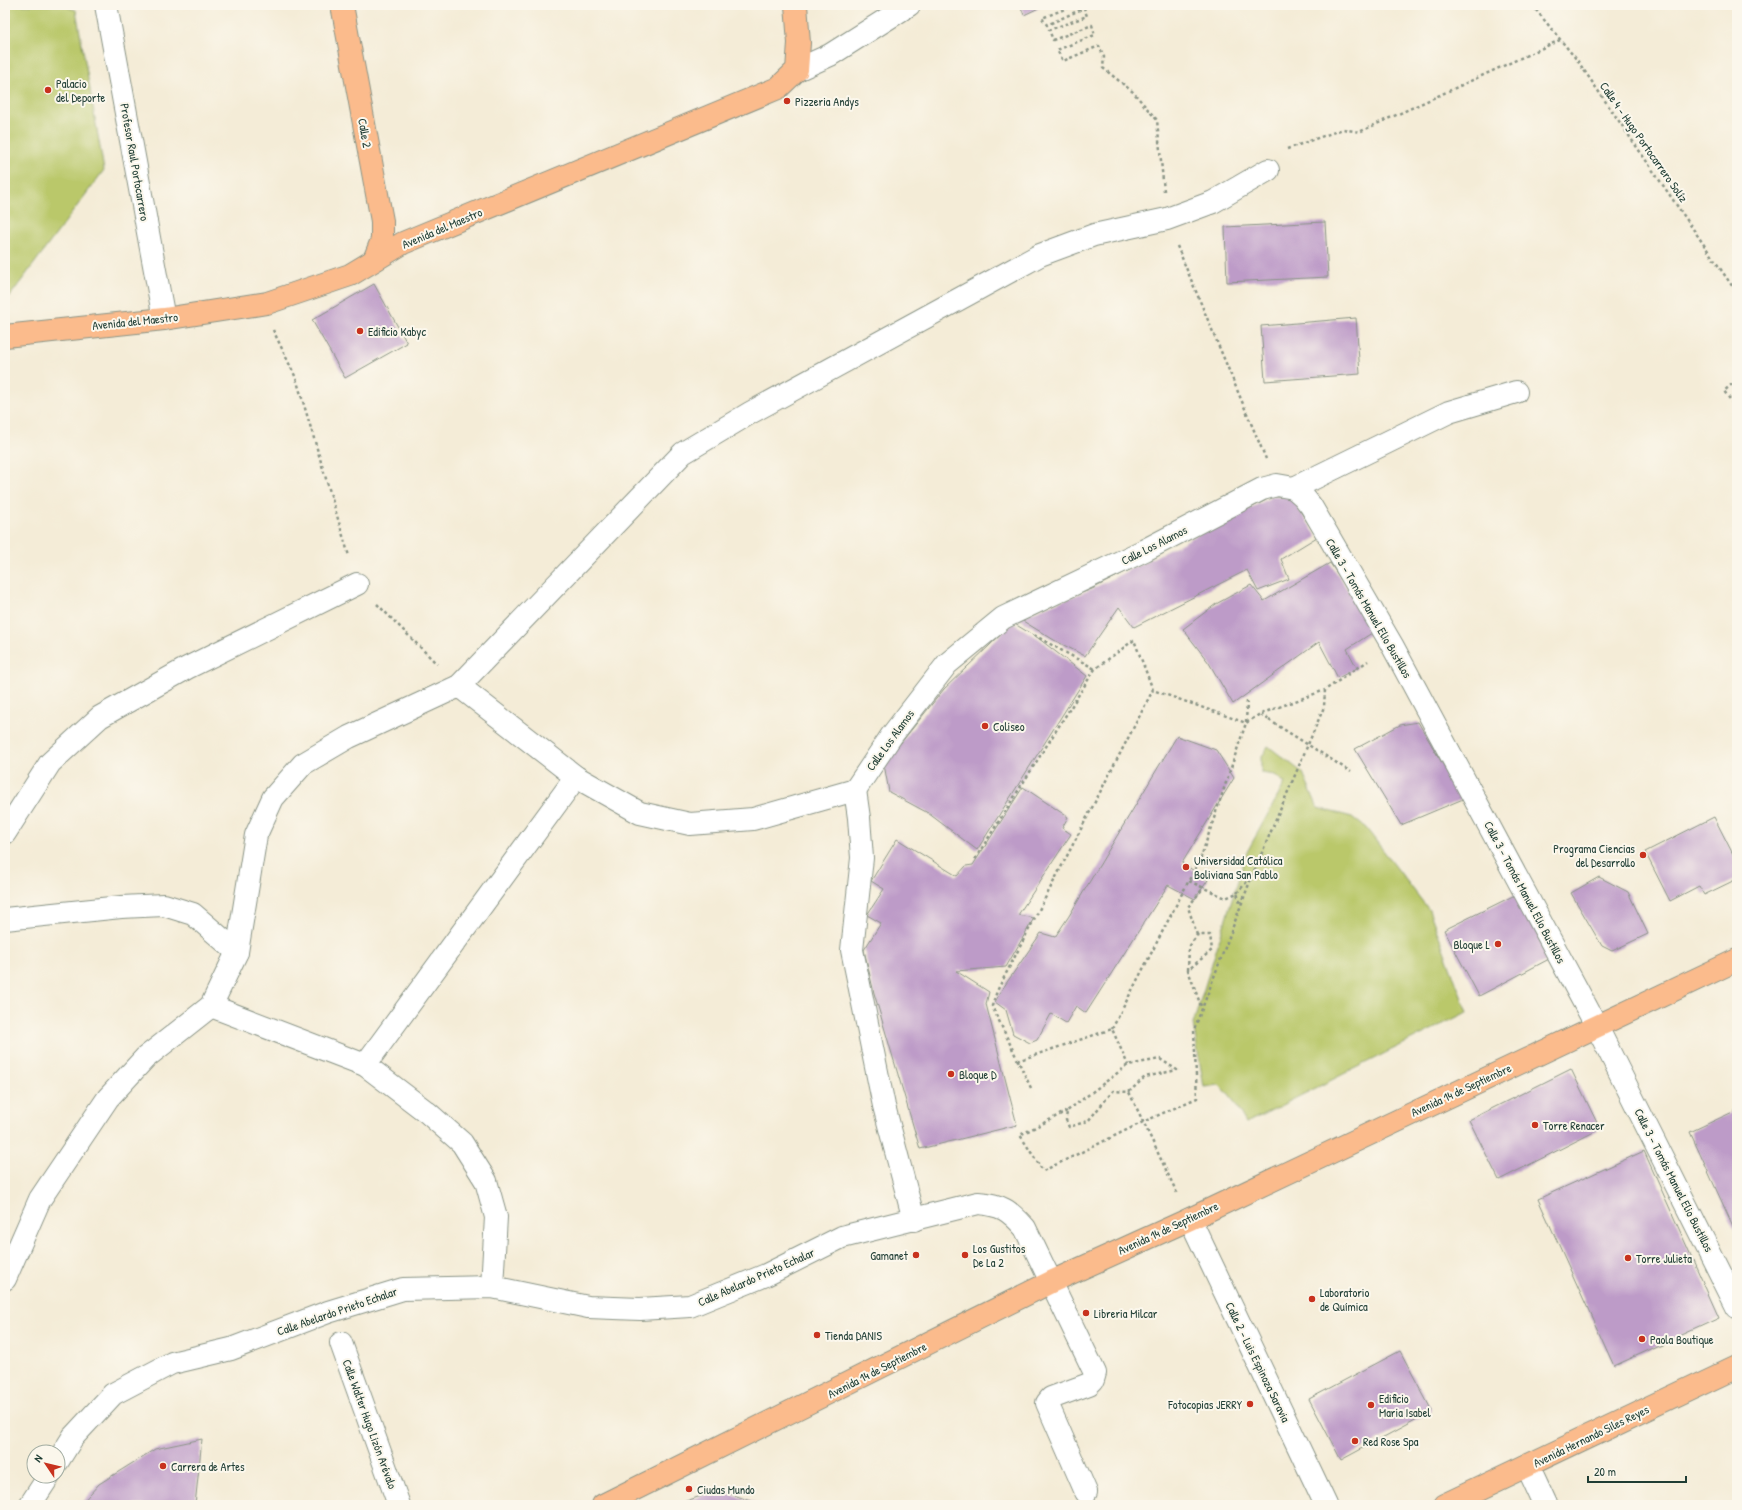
<svg xmlns="http://www.w3.org/2000/svg" width="1742" height="1510" font-family="'Patrick Hand',sans-serif">
<style>
.green{fill:#bac86b;stroke:#6c8250}
.building{fill:#bd9bc8}
.lines{fill:none;stroke-linecap:round;stroke-linejoin:round}
.minor-casing{stroke:#8a9486;stroke-width:24}
.major-casing{stroke:#8a9486;stroke-width:24}
.path{stroke:#8a9486;stroke-width:2.5;stroke-dasharray:3 3;stroke-linecap:butt}
.minor{stroke:#fff;stroke-width:22}
.major{stroke:#fbbb8c;stroke-width:22}
.path-bridge{stroke:#8a9486;stroke-width:2.5;stroke-dasharray:3 3;stroke-linecap:butt}
.poi-dot{fill:#c8321e;stroke:#fbf7ec;stroke-width:1.5}
.labels{text-anchor:middle;dominant-baseline:central;stroke-width:4;stroke-linejoin:round;paint-order:stroke}
.poi-label{font-size:12px;fill:#1f3d34;stroke:#fbf7ec;text-anchor:start}
.street-label{font-size:12px;fill:#1f3d34;stroke:#fbf7ec}
</style>
<rect width="100%" height="100%" fill="#fbf7ec"/>
<filter id="ink" filterUnits="userSpaceOnUse"><feTurbulence type="fractalNoise" baseFrequency=".025" numOctaves="2"/><feDisplacementMap in="SourceGraphic" scale="8" xChannelSelector="R" yChannelSelector="G"/><feConvolveMatrix kernelMatrix="1 2 1 2 8 2 1 2 1" color-interpolation-filters="sRGB"/></filter>
<filter id="wash" filterUnits="userSpaceOnUse"><feTurbulence type="fractalNoise" baseFrequency=".012" numOctaves="4" result="noise"/><feDisplacementMap in="SourceGraphic" scale="16" xChannelSelector="R" yChannelSelector="G"/><feGaussianBlur stdDeviation="0.9" result="paint"/><feColorMatrix in="noise" values="0 0 0 0 0 0 0 0 0 0 0 0 0 0 0 0 0 1.4 0 .05"/><feComposite in="paint" operator="in"/></filter>
<g filter="url(#wash)">
<rect width="100%" height="100%" fill="#f4ecd7"/>
<!-- green -->
<g class="green">
<path d="M5,5H61L76,10L104,170L10,296L5,297Z"/>
<path d="M1268,746L1303,773L1318,808L1352,817L1366,828L1429,910L1467,1012L1246,1123L1230,1095L1219,1085L1204,1087L1193,1024L1247,852L1285,783L1275,775L1261,773V759Z"/>
</g>
<g id="blocks">
<!-- building -->
<g class="building">
<path d="M1020,5H1045L1024,15Z"/>
<path d="M1325,222L1328,277L1227,282L1225,227Z"/>
<path d="M374,284L407,343L345,378L312,320Z"/>
<path d="M1356,318L1360,374L1265,381L1261,326Z"/>
<path d="M1272,497H1291L1317,537L1281,559L1289,579L1258,591L1247,570L1134,627L1119,607L1085,656L1054,640L1018,618L1092,589Z"/>
<path d="M1330,563L1375,631L1347,649L1357,668L1338,678L1319,642L1233,704L1209,663L1183,629L1216,604L1251,585L1264,601Z"/>
<path d="M1013,623L1038,638L1087,676L977,850L928,813L889,792L884,764L944,689Z"/>
<path d="M1418,722L1463,799L1401,825L1355,749L1400,725Z"/>
<path d="M1177,736L1216,750L1234,778L1182,863L1208,880L1195,899L1168,885L1086,1013L1076,1006L1066,1023L1051,1014L1037,1040L1030,1043L1013,1034L1006,1010L995,1002L1001,991L1041,933L1055,937L1069,916Z"/>
<path d="M1023,787L1068,817L1062,828L1071,834L1018,915L1034,918L1006,967L956,971L989,992L986,1004L1017,1125L920,1149L874,993L864,950L881,923L867,915L884,889L871,881L897,839L957,876L966,866L973,865Z"/>
<path d="M1714,817L1737,862V879L1704,895L1699,886L1670,901L1645,852Z"/>
<path d="M1599,877L1628,892L1648,934L1612,951L1602,946L1571,893Z"/>
<path d="M1519,893L1551,958L1479,996L1444,930Z"/>
<path d="M1571,1069L1600,1129L1499,1180L1469,1120Z"/>
<path d="M1737,1110V1235L1690,1132Z"/>
<path d="M1644,1151L1719,1318L1614,1366L1538,1199Z"/>
<path d="M1400,1351L1432,1411L1341,1460L1309,1399Z"/>
<path d="M202,1439L195,1505H80L99,1484L155,1449Z"/>
<path d="M719,1490L763,1505H674Z"/>
</g>
</g>
</g>
<g filter="url(#ink)">
<use href="#blocks" fill-opacity="0" stroke="#8a9486" stroke-width="1"/>
<g class="lines">
<!-- minor casing -->
<g class="minor-casing">
<g id="minor">
<path d="M106,5L164,319"/>
<path d="M797,70L830,55L909,5"/>
<path d="M1294,488L1303,496L1311,506L1392,645L1596,1025L1737,1307"/>
<path d="M459,686L576,777L640,813L690,824L753,819L855,790"/>
<path d="M855,790L892,735L947,664L1003,618L1145,550L1262,489L1277,485L1294,488L1449,412L1516,392"/>
<path d="M855,790L859,818L862,858L852,950L884,1106L914,1220"/>
<path d="M5,833L50,763L100,717L187,668L357,584"/>
<path d="M5,919L121,907L164,905L193,914L237,952"/>
<path d="M211,1006L365,1065L428,1113L462,1143L486,1181L496,1217L492,1287"/>
<path d="M365,1065L576,777"/>
<path d="M1190,1219L1326,1505"/>
<path d="M5,1279L40,1199L108,1098L145,1058L211,1006L237,952L256,835L273,798L303,764L349,737L459,686L683,453L750,413L1040,255L1094,235L1167,219L1213,202L1268,170"/>
<path d="M341,1343L399,1505"/>
<path d="M58,1461L73,1437L113,1394L172,1363L231,1349L328,1312L403,1289L492,1287L588,1307L640,1309L690,1306L766,1275L842,1237L978,1203C1002,1205 1009,1210 1025,1228L1095,1373L1093,1380L1089,1384L1051,1398L1047,1403L1086,1492"/>
<path d="M1527,1466L1545,1505"/>
<path d="M30,1505L49,1476"/>
</g>
</g>
<!-- major casing -->
<g class="major-casing">
<g id="major">
<path d="M342,5L382,221V240L374,260"/>
<path d="M5,336L164,319L267,303L350,275L403,243L778,88L797,70L799,43L796,5"/>
<path d="M603,1505L1051,1282L1190,1219L1737,960"/>
<path d="M1444,1505L1737,1366"/>
</g>
</g>
<!-- path -->
<g class="path">
<path d="M1075,5L1042,18L1047,25L1084,8L1087,16L1049,30L1053,40L1092,25L1095,35L1057,50L1063,61L1099,46L1104,57L1103,68L1133,92L1157,120L1164,191"/>
<path d="M1532,5L1577,60L1737,293"/>
<path d="M1287,149L1343,129L1359,132L1560,40"/>
<path d="M1177,246L1266,459"/>
<path d="M273,330L296,378L349,556"/>
<path d="M1737,380L1724,391L1737,409"/>
<path d="M377,604L437,664"/>
<path d="M1034,635L1095,669"/>
<path d="M1261,714L1269,720"/>
<path d="M975,859L1095,669L1134,640L1153,690L1246,723L1260,714L1325,690"/>
<path d="M1189,881L1226,898L1237,893L1241,905"/>
<path d="M1237,893L1250,878"/>
<path d="M1197,935L1188,907L1204,887"/>
<path d="M1188,970L1189,947L1197,935H1210L1212,950L1188,970L1202,1009"/>
<path d="M1112,1029L1201,857L1246,723L1247,701"/>
<path d="M1017,1061L1112,1029L1128,1065"/>
<path d="M1031,1088L992,1006L997,991L1153,690"/>
<path d="M1129,1092L1145,1077L1177,1070L1160,1059L1128,1065L1067,1111L1066,1120L1069,1127L1088,1121L1113,1091L1129,1092L1177,1193"/>
<path d="M1067,1111L1020,1135L1043,1171L1143,1122L1197,1098L1194,1030L1252,876L1324,707L1325,690L1368,661"/>
</g>
<!-- minor -->
<use href="#minor" class="minor"/>
<!-- major -->
<use href="#major" class="major"/>
<!-- path-bridge -->
<path class="path-bridge" d="M1269,720L1351,772"/>
</g>
</g>
<!-- markers -->
<g class="poi-dot">
<circle cx="48" cy="90" r="4"/>
<circle cx="787" cy="101" r="4"/>
<circle cx="360" cy="331" r="4"/>
<circle cx="985" cy="726" r="4"/>
<circle cx="1643" cy="855" r="4"/>
<circle cx="1186" cy="867" r="4"/>
<circle cx="1498" cy="944" r="4"/>
<circle cx="951" cy="1074" r="4"/>
<circle cx="1535" cy="1125" r="4"/>
<circle cx="916" cy="1255" r="4"/>
<circle cx="965" cy="1255" r="4"/>
<circle cx="1628" cy="1258" r="4"/>
<circle cx="1312" cy="1299" r="4"/>
<circle cx="1086" cy="1313" r="4"/>
<circle cx="817" cy="1335" r="4"/>
<circle cx="1642" cy="1339" r="4"/>
<circle cx="1250" cy="1404" r="4"/>
<circle cx="1371" cy="1405" r="4"/>
<circle cx="1355" cy="1441" r="4"/>
<circle cx="163" cy="1466" r="4"/>
<circle cx="689" cy="1489" r="4"/>
</g>
<g class="labels">
<!-- poi labels -->
<g class="poi-label">
<text x="56" y="83">Palacio<tspan x="56" dy="14">del Deporte</tspan></text>
<text x="795" y="101">Pizzeria Andys</text>
<text x="368" y="331">Edificio Kabyc</text>
<text x="993" y="726">Coliseo</text>
<text x="1635" y="848" text-anchor="end">Programa Ciencias<tspan x="1635" dy="14">del Desarrollo</tspan></text>
<text x="1194" y="860">Universidad Católica<tspan x="1194" dy="14">Boliviana San Pablo</tspan></text>
<text x="1490" y="944" text-anchor="end">Bloque L</text>
<text x="959" y="1074">Bloque D</text>
<text x="1543" y="1125">Torre Renacer</text>
<text x="973" y="1248">Los Gustitos<tspan x="973" dy="14">De La 2</tspan></text>
<text x="908" y="1255" text-anchor="end">Gamanet</text>
<text x="1636" y="1258">Torre Julieta</text>
<text x="1320" y="1292">Laboratorio<tspan x="1320" dy="14">de Química</tspan></text>
<text x="1094" y="1313">Libreria Milcar</text>
<text x="825" y="1335">Tienda DANIS</text>
<text x="1650" y="1339">Paola Boutique</text>
<text x="1379" y="1398">Edificio<tspan x="1379" dy="14">Maria Isabel</tspan></text>
<text x="1242" y="1404" text-anchor="end">Fotocopias JERRY</text>
<text x="1363" y="1441">Red Rose Spa</text>
<text x="171" y="1466">Carrera de Artes</text>
<text x="697" y="1489">Ciudas Mundo</text>
</g>
<!-- street labels -->
<g class="street-label">
<text transform="translate(365 133) rotate(80)">Calle 2</text>
<text transform="translate(1644 142) rotate(55)">Calle 4 - Hugo Portocarrero Solíz</text>
<text transform="translate(135 162) rotate(80)">Profesor Raul Portocarrero</text>
<text transform="translate(442 228) rotate(-23)">Avenida del Maestro</text>
<text transform="translate(135 321) rotate(-6)">Avenida del Maestro</text>
<text transform="translate(1154 545) rotate(-27)">Calle Los Alamos</text>
<text transform="translate(1369 608) rotate(60)">Calle 3 - Tomás Manuel Elio Bustillos</text>
<text transform="translate(890 740) rotate(-54)">Calle Los Alamos</text>
<text transform="translate(1525 892) rotate(62)">Calle 3 - Tomás Manuel Elio Bustillos</text>
<text transform="translate(1461 1090) rotate(-25)">Avenida 14 de Septiembre</text>
<text transform="translate(1674 1180) rotate(63)">Calle 3 - Tomás Manuel Elio Bustillos</text>
<text transform="translate(1168 1228) rotate(-25)">Avenida 14 de Septiembre</text>
<text transform="translate(756 1277) rotate(-24)">Calle Abelardo Prieto Echalar</text>
<text transform="translate(337 1311) rotate(-19)">Calle Abelardo Prieto Echalar</text>
<text transform="translate(1258 1362) rotate(64)">Calle 2 - Luis Espinoza Saravia</text>
<text transform="translate(877 1370) rotate(-27)">Avenida 14 de Septiembre</text>
<text transform="translate(370 1424) rotate(70)">Calle Walter Hugo Lizón Arévalo</text>
<text transform="translate(1591 1436) rotate(-26)">Avenida Hernando Siles Reyes</text>
</g>
</g>
<!-- margin -->
<rect width="1742" height="1510" fill="none" stroke="#fbf7ec" stroke-width="20"/>
<!-- north arrow -->
<g transform="translate(46 1464) rotate(305)"><circle r="19" fill="#fbf7ec" stroke="#a3ada2"/>
<path d="M0-3L7 15L0 10L-7 15Z" fill="#c8321e"/>
<text y="-6" font-size="11" font-weight="bold" text-anchor="middle" fill="#1f3d34">N</text>
</g>
<!-- scale -->
<path d="M1588 1476v6h98v-6" fill="none" stroke="#1f3d34" stroke-width="2"/>
<text x="1594" y="1476" font-size="12" fill="#1f3d34" stroke="#fbf7ec" stroke-width="3" paint-order="stroke">20 m</text>
</svg>
